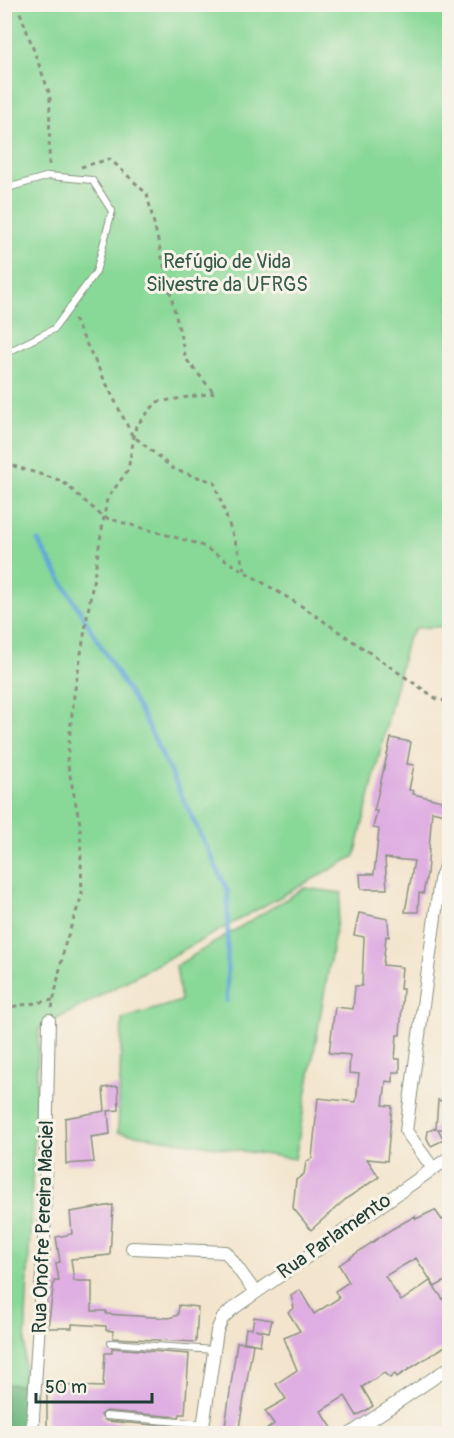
<svg xmlns="http://www.w3.org/2000/svg" width="454" height="1438" font-family="Pangolin,sans-serif">
<style>
.green{fill:#88d897;stroke:#548a66;stroke-width:1.5}
.forest{fill:#6eb880;stroke:#467a5a;stroke-width:1.5}
.lines{fill:none;stroke-linecap:round;stroke-linejoin:round}
.stream{stroke:#61a7d7;stroke-width:4.5}
.building{fill:#dfaee2}
.lane-casing{stroke:#899180;stroke-width:8}
.street-casing{stroke:#899180;stroke-width:14}
.path{stroke:#899180;stroke-width:3;stroke-dasharray:4.5 4.5;stroke-linecap:butt}
.lane{stroke:#fff;stroke-width:6}
.street{stroke:#fff;stroke-width:12}
.labels{text-anchor:middle;dominant-baseline:central;stroke-width:6;stroke-linejoin:round;paint-order:stroke}
.park-label{font-size:20px;fill:#345c48;stroke:#f7f3e8}
.street-label{font-size:20px;fill:#1f3d34;stroke:#f7f3e8}
</style>
<rect width="100%" height="100%" fill="#f7f3e8"/>
<filter id="ink" filterUnits="userSpaceOnUse"><feTurbulence type="fractalNoise" baseFrequency=".0167" numOctaves="2"/><feDisplacementMap in="SourceGraphic" scale="12" xChannelSelector="R" yChannelSelector="G"/><feConvolveMatrix kernelMatrix="1 2 1 2 8 2 1 2 1" color-interpolation-filters="sRGB"/></filter>
<filter id="wash" filterUnits="userSpaceOnUse"><feTurbulence type="fractalNoise" baseFrequency=".008" numOctaves="4" result="noise"/><feDisplacementMap in="SourceGraphic" scale="24" xChannelSelector="R" yChannelSelector="G"/><feGaussianBlur stdDeviation="1.35" result="paint"/><feColorMatrix in="noise" values="0 0 0 0 0 0 0 0 0 0 0 0 0 0 0 0 0 1.4 0 .05"/><feComposite in="paint" operator="in"/></filter>
<g filter="url(#wash)">
<rect width="100%" height="100%" fill="#f3e5cd"/>
<!-- green -->
<g class="green">
<path d="M5,5H449V626L416,628L407,640L355,856L39,1029L21,1433H5Z"/>
<path d="M304,888L342,893L295,1159L118,1132L122,1019L181,1001L176,966Z"/>
</g>
<!-- forest -->
<path class="forest" d="M5,1384L25,1385L21,1433H5Z"/>
<g class="lines">
<!-- stream -->
<path class="stream" d="M38,541L144,718L228,891L227,1001"/>
</g>
<g id="blocks">
<!-- building -->
<g class="building">
<path d="M391,738L411,742L407,764L414,765L409,790L414,791L413,794L446,802L444,814L432,811L427,874L423,894L419,893L418,912H405L414,861L385,858L387,889H361L360,874H374L379,829L373,828L377,811H374Z"/>
<path d="M359,913L388,919L389,937L386,936L383,965L402,967L400,989H403L400,1035H397L395,1059H400V1072H393V1082L386,1081L383,1105L392,1106L387,1161L367,1159L379,1177L347,1198L311,1230L293,1208L296,1180L304,1174L306,1162L312,1158L318,1098L356,1102L359,1074L349,1073L350,1055L329,1053L335,1007L353,1009L355,986H362L364,937L354,935Z"/>
<path d="M118,1086L119,1110L108,1111L110,1134L91,1137L94,1162L66,1164L65,1118L105,1111L103,1088Z"/>
<path d="M438,1100L450,1103V1129H438L444,1140L431,1146L427,1138L428,1131L436,1128Z"/>
<path d="M113,1205L110,1255L71,1259L74,1281H92V1311H106V1314L169,1318L178,1315L179,1305L198,1307L196,1342L113,1338V1331L106,1330V1326L72,1324V1328H48L54,1281H59L56,1263L60,1262L56,1237L72,1234L70,1212Z"/>
<path d="M435,1210L442,1220L450,1215V1278L435,1287L416,1258L385,1276L401,1301L430,1281L450,1309V1343L397,1377L395,1374L390,1378L384,1373L362,1387L373,1406L357,1416L345,1396L321,1411L336,1434H260L274,1424L265,1411L286,1399L276,1384L297,1370L284,1338L300,1331L288,1312L294,1308L291,1296L300,1290L314,1314L339,1298L335,1291L349,1282L339,1265L392,1229L415,1216L416,1219Z"/>
<path d="M254,1317L272,1320L269,1332L255,1329L262,1331L260,1345L244,1342L246,1328L252,1329Z"/>
<path d="M237,1342L253,1344L238,1434H224Z"/>
<path d="M112,1348L189,1354L185,1414H180L179,1417L106,1411L101,1415L106,1421L179,1427L178,1434H47V1392H50V1385L103,1387L105,1353H112Z"/>
</g>
</g>
</g>
<g filter="url(#ink)">
<use href="#blocks" fill-opacity="0" stroke="#899180" stroke-width="1.5"/>
<g class="lines">
<!-- lane casing -->
<g class="lane-casing">
<g id="lane">
<path d="M4,189L49,176L92,180L112,211L96,272L54,329L4,354"/>
<path d="M111,1343L215,1350"/>
<path d="M106,1416L204,1424"/>
</g>
</g>
<!-- street casing -->
<g class="street-casing">
<g id="street">
<path d="M432,1167L406,1131L440,880L450,853"/>
<path d="M132,1248L226,1252L255,1292"/>
<path d="M32,1434L44,1241L49,1020"/>
<path d="M202,1434L217,1331L222,1319L231,1310L450,1157"/>
<path d="M350,1434L450,1367"/>
</g>
</g>
<!-- path -->
<g class="path">
<path d="M17,4L50,95L49,166"/>
<path d="M81,167L110,159L147,194L186,359L214,393"/>
<path d="M74,319L132,435L175,470L214,482L246,572"/>
<path d="M4,463L62,481L103,517L199,544L303,607L437,699L450,702"/>
<path d="M4,1008L53,1000"/>
<path d="M52,1008L65,944L82,895L80,824L67,761L74,695L107,499L128,470L136,426L157,402L214,393"/>
</g>
<!-- lane -->
<use href="#lane" class="lane"/>
<!-- street -->
<use href="#street" class="street"/>
</g>
</g>
<g class="labels">
<!-- park labels -->
<g class="park-label">
<text x="227" y="261">Refúgio de Vida<tspan x="227" dy="23">Silvestre da UFRGS</tspan></text>
</g>
<!-- street labels -->
<g class="street-label">
<text transform="translate(43 1227) rotate(-88)">Rua Onofre Pereira Maciel</text>
<text transform="translate(334 1236) rotate(-35)">Rua Parlamento</text>
</g>
</g>
<!-- margin -->
<rect width="454" height="1438" fill="none" stroke="#f7f3e8" stroke-width="24"/>
<!-- scale -->
<path d="M36 1393v9h116v-9" fill="none" stroke="#1f3d34" stroke-width="3"/>
<text x="45" y="1393" font-size="18" fill="#1f3d34" stroke="#f7f3e8" stroke-width="4.5" paint-order="stroke">50 m</text>
</svg>
